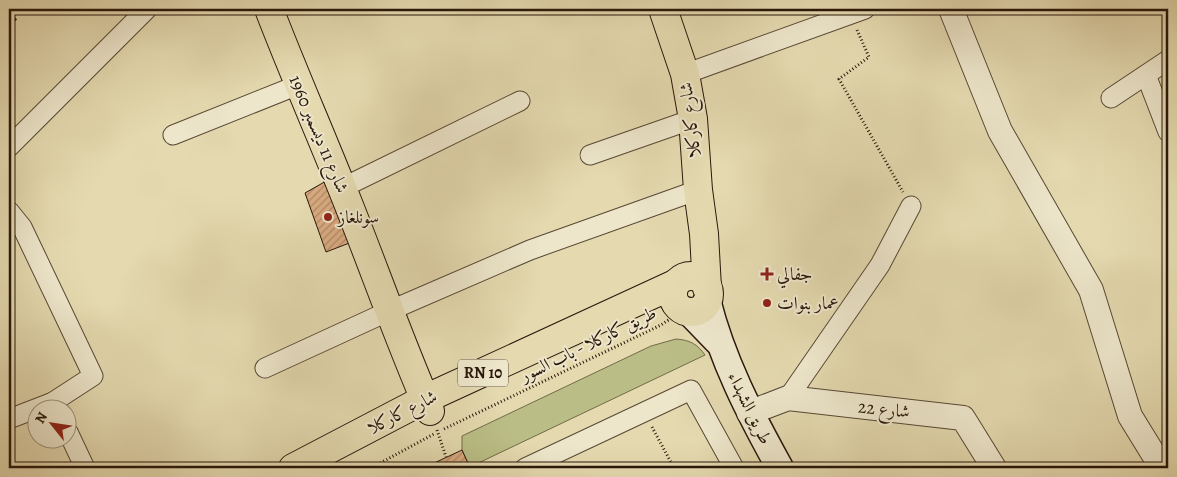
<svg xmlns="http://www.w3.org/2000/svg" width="1177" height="477" font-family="Alegreya,Amiri,serif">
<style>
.green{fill:#babe86;stroke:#726a48}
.building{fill:url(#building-hatch);stroke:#29170b}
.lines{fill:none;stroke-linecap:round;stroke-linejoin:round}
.minor-casing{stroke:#584834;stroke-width:21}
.tertiary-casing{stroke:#584834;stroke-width:26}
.secondary-casing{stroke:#29170b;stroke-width:29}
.primary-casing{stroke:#29170b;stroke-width:30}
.path{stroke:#29170b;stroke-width:3;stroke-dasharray:1 2.5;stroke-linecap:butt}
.minor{stroke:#ede6cb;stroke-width:19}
.tertiary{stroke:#ede6cb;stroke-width:24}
.secondary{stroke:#ede6cb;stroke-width:26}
.primary{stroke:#e4d9af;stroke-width:28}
.rail{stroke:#29170b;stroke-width:4;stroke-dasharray:9 9;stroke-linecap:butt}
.poi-dot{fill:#8f2418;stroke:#ede6cb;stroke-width:2}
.labels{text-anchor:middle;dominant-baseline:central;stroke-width:4;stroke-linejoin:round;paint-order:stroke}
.shield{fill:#ede6cb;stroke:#645545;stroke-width:1}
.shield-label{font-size:16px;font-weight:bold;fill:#29170b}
.street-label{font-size:18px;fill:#29170b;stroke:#ede6cb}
.poi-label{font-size:18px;fill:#29170b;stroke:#ede6cb;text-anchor:start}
</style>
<defs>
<pattern id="building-hatch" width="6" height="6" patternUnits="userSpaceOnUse" patternTransform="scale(1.25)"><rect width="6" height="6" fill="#d8aa80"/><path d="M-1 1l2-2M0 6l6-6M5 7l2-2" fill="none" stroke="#af8967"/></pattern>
</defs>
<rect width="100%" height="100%" fill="#e4d9af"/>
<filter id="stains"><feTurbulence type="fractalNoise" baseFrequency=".004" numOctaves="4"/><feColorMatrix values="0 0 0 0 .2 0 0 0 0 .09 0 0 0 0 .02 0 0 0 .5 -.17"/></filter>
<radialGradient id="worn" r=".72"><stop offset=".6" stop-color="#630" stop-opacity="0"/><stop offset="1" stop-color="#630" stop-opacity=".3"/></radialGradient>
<!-- green -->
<path class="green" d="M676,339C690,340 697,344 705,355L470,467L462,450V436L651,346Z"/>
<!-- building -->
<g class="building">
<path d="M328,180L352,242L326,252L305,193Z"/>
<path d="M462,450L470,468H431L430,465Z"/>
</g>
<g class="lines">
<!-- minor casing -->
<g class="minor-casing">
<g id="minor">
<path d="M685,74L865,9"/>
<path d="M1146,75L1168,132"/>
<path d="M1111,98L1168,60"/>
<path d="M173,135L298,85"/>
<path d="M9,147L147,9"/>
<path d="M590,155L693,119"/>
<path d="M342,188L520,101"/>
<path d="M9,211L22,227L93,376L53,402L56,410"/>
<path d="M265,368L389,311L530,250L698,190"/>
<path d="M788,398L880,265L911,206"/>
<path d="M9,419L53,402"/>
<path d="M68,432L85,468"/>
<path d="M525,468L691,390L734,468"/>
</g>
</g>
<!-- tertiary casing -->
<g class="tertiary-casing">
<g id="tertiary">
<path d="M951,9L1000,131L1091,290L1130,416L1162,468"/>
<path d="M749,413L788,398L963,418L994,468"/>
</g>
</g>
<!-- secondary casing -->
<g class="secondary-casing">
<g id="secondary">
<path d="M707,300C722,360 750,414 780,468"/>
<path d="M688,311L717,341"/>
</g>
</g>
<!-- primary casing -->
<g class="primary-casing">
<g id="primary">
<path d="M269,9C292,69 318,128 342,188C372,262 398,338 430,411"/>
<path d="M663,9L685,74L693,119L698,190L704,234L707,288"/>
<circle cx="691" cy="294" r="18"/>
<path d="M293,468L425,399L675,284"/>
</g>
</g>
<!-- path -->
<g class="path">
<path d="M857,30L869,57L839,79L903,192"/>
<path d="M652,427L674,468"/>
<path d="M444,429L661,325L670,319"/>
<path d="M437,430L446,457"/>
<path d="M371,468L434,434"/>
</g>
<!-- minor -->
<use href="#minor" class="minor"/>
<!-- tertiary -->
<use href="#tertiary" class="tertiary"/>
<!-- secondary -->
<use href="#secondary" class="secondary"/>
<!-- primary -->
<use href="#primary" class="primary"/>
<!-- rail -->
<path class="rail" d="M9,24L26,9"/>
</g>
<!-- markers -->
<g class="poi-dot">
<circle cx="328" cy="217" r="5"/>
<path d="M764.5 266.5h5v5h5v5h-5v5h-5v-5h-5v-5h5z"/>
<circle cx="767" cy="303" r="5"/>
</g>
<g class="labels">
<!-- shield labels -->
<rect class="shield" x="458" y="359.5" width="50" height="27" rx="4"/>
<g class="shield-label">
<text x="483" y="373">RN 10</text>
</g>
<!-- street labels -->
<g class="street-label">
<text transform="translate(690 120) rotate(-97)">شارع كاركلا</text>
<text transform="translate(319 134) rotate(67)">شارع 11 ديسمبر 1960</text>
<text transform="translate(588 344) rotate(-26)">طريق كاركلا - باب السور</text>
<text transform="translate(750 408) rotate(64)">طريق الشهداء</text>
<text transform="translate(884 409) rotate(6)">شارع 22</text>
<text transform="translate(402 412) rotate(-27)">شارع كاركلا</text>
</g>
<!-- poi labels -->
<g class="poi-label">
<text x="338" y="217">سونلغاز</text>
<text x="777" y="274">جفالي</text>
<text x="777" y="303">عمار بنوات</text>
</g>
</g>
<!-- margin -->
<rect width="1177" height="477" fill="none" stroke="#e4d9af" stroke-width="30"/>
<rect x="10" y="10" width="1157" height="457" fill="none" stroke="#29170b" stroke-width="2.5"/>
<rect x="15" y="15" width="1147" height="447" fill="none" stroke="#29170b"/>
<!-- north arrow -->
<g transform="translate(52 424) rotate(300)"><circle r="24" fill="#ede6cb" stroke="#9f937e"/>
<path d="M0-4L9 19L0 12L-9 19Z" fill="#8f2418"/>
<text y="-8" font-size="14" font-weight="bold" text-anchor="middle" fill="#29170b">N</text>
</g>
<rect width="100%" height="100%" filter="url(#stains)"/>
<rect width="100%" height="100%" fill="url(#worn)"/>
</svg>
